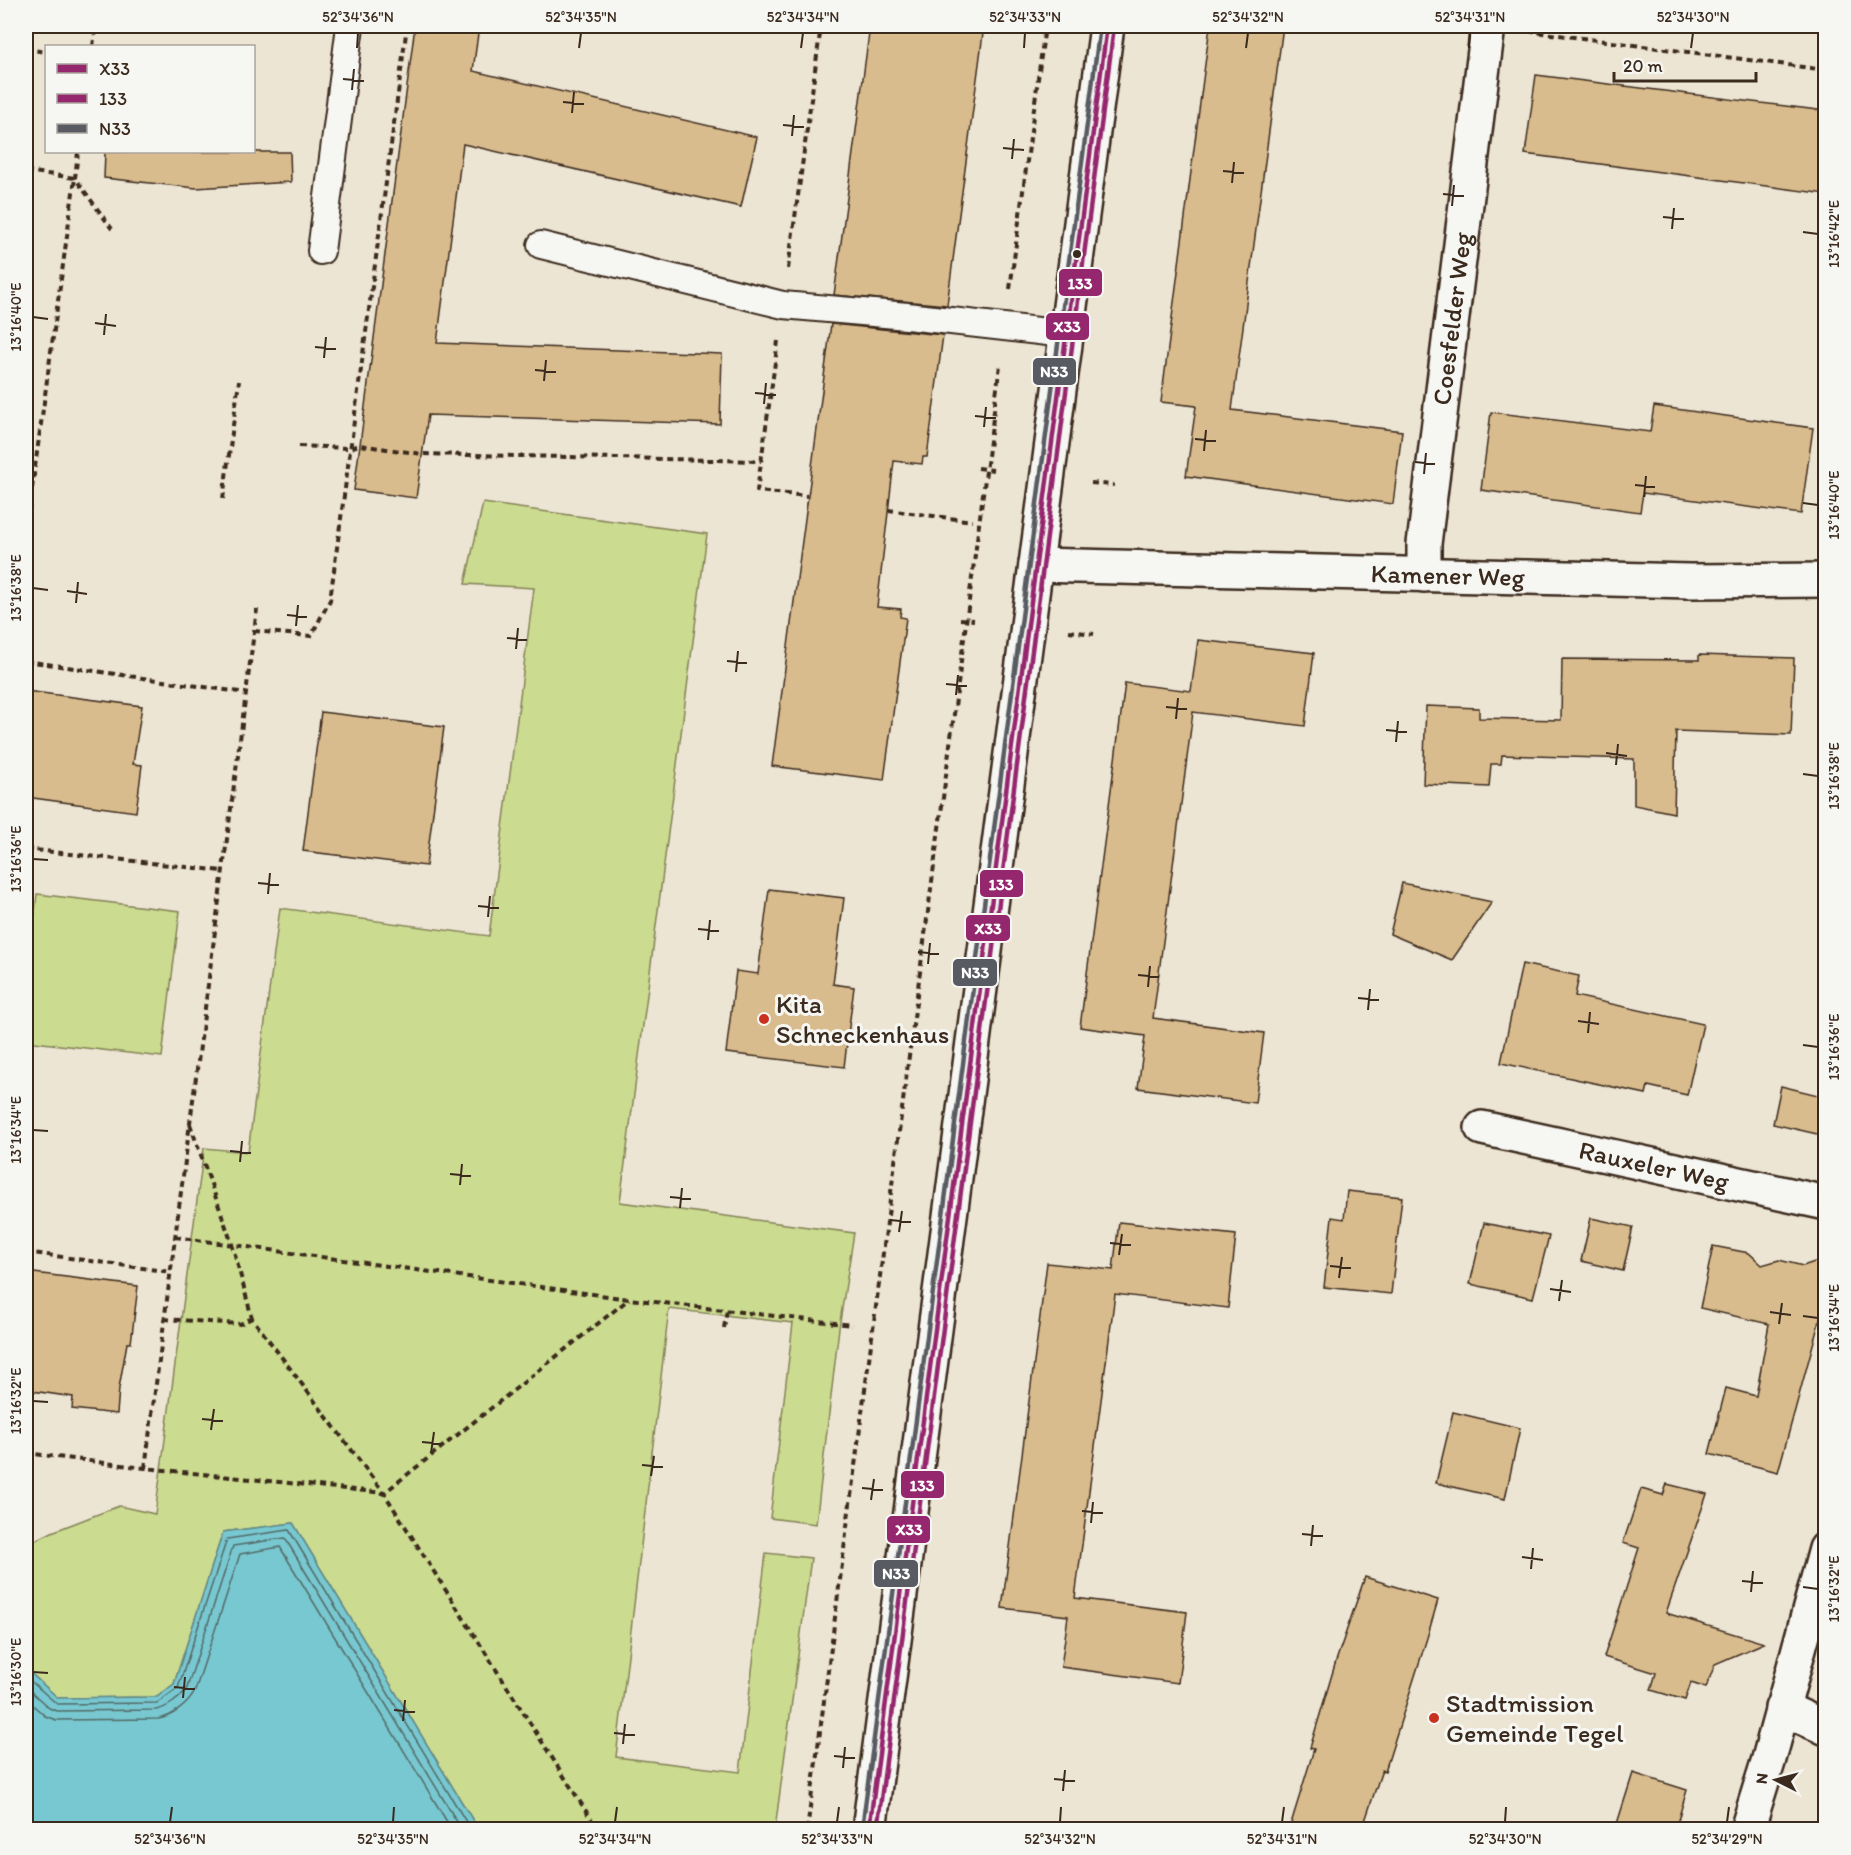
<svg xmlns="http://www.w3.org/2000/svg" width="1851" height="1855" font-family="Itim,sans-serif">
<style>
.green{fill:#cbdb90;stroke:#838257;stroke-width:1.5}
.water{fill:#78c8d1;stroke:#608989;stroke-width:1.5}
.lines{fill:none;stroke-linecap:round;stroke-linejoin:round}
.shore{stroke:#536966;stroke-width:1.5}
.building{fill:#d9bc8d;stroke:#3b2a1e;stroke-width:1.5}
.lane-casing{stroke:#3b2a1e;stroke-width:30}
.street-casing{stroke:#3b2a1e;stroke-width:38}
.secondary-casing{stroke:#3b2a1e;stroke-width:38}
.path{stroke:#3b2a1e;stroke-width:4;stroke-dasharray:6 4.5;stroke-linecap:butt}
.lane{stroke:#f6f6f2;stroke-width:26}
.street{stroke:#f6f6f2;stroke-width:33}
.secondary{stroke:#f6f6f2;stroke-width:33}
.bus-1-casing{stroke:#f6f6f2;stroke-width:9}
.bus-2-casing{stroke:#f6f6f2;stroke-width:9}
.bus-3-casing{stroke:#f6f6f2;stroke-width:9}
.bus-1{stroke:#95276e;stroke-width:4.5}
.bus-2{stroke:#95276e;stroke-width:4.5}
.bus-3{stroke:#595b62;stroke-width:4.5}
.ticks{fill:none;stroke:#3b2a1e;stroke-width:2}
.bus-dot{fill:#3b2a1e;stroke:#f6f6f2;stroke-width:2}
.poi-dot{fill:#c8321e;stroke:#f6f6f2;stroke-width:2}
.labels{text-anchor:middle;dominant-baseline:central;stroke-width:6;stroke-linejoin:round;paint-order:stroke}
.street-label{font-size:26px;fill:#3b2a1e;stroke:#f6f6f2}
.poi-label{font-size:26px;fill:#3b2a1e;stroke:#f6f6f2;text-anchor:start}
.line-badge{stroke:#f6f6f2;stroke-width:2}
.badge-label{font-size:16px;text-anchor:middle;font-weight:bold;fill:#fff}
.neatline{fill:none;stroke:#3b2a1e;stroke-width:2}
.ticks-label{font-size:15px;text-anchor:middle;fill:#3b2a1e}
</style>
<rect width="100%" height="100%" fill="#ede5d4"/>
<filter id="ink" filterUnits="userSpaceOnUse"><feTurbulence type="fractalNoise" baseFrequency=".0167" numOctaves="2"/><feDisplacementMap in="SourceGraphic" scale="12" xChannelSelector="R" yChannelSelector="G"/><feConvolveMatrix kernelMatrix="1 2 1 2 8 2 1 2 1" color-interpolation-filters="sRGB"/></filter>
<g filter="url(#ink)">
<!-- green -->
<g class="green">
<path d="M483,503L707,534L620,1202L854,1233L839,1328L816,1524L770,1518L793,1323L669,1309L616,1757L740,1772L766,1553L811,1558L775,1829H478L293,1523L223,1532L174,1684L157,1697L58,1698L26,1669V1545L52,1532L119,1506L155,1514L204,1148L248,1152L280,908L489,936L534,588L465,584Z"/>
<path d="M37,894L180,911L162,1057L26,1041V988Z"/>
</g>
<!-- water -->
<path class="water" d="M293,1523L478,1829H26V1669L58,1698L157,1697L174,1684L223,1532Z"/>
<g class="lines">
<!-- shore -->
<g class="shore">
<path d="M26,1677L57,1704L157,1703L178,1688L227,1539L289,1530L471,1830"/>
<path d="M26,1687L49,1708L57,1711L156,1710C167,1708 181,1698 187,1688L233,1546L285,1538L462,1830"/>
<path d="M26,1699L45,1716L56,1720L158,1719C172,1717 189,1704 195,1691L240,1554L280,1547L452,1830"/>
</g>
</g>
<!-- building -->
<g class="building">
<path d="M415,26H479L473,71L757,137L741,207L463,144L437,343L722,354L720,424L428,415L416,498L354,490Z"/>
<path d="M870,26H984L947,305L834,295Z"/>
<path d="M1210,26H1283L1232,410L1402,431L1393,504L1186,476L1196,406L1161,402Z"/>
<path d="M1536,75L1826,111V194L1525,154Z"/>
<path d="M105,152H290L291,182L196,188L104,178Z"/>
<path d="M831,324L943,335L927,457H923L922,464L894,461L877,607L901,609L900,617L906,618L884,780L772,766Z"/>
<path d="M1654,406L1813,428L1801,514L1643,493L1640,512L1481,490L1491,412L1650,432Z"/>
<path d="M1198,640L1314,653L1305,726L1193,712L1153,1018L1264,1033L1255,1103L1138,1088L1145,1036L1080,1027L1125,683L1191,691Z"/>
<path d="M1699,655L1794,658L1791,735L1676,731L1674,813L1634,805V759L1502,755L1501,764H1491L1489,787L1423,784L1426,706L1479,708V718L1561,720L1562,659L1699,660Z"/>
<path d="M26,691L142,706L133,764L142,765L136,812L26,797Z"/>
<path d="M321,712L444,727L426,866L303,851Z"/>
<path d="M1402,883L1492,902L1452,960L1390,934Z"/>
<path d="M769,889L844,898L833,984L854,987L844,1067L726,1053L736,971L758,974Z"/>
<path d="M1522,964L1579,976L1575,996L1703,1024L1687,1095L1648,1086L1646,1094L1501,1063Z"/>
<path d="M1781,1086L1826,1097V1136L1773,1124Z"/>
<path d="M1347,1191L1402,1197L1391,1294L1324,1287L1332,1217L1344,1219Z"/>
<path d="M1591,1218L1633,1227L1623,1271L1581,1261Z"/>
<path d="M1119,1222L1236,1235L1228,1308L1115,1294L1075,1598L1187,1612L1178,1683L1061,1667L1068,1616L1002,1608L1047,1263L1113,1270Z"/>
<path d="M1484,1223L1549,1236L1533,1298L1470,1284Z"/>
<path d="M1713,1246L1749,1253L1762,1265L1779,1260L1803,1266L1826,1258V1297L1778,1472L1709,1454L1726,1388L1756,1396L1769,1324L1700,1308Z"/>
<path d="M26,1272L138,1286L131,1343H127L119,1388L117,1414L72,1409L73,1397L26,1390Z"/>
<path d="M1453,1412L1520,1428L1505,1499L1436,1483Z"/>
<path d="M1667,1484L1707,1494L1666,1613L1764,1643L1715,1664L1706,1688L1691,1683L1685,1700L1651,1690L1656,1673L1604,1657L1639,1548L1623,1543L1641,1489L1663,1495Z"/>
<path d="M1365,1577L1438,1600L1427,1638L1385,1771L1382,1770L1362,1830H1289L1314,1749L1310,1748L1336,1661Z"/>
<path d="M1633,1773L1687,1790L1675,1830H1615Z"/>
</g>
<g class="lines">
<!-- lane casing -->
<g class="lane-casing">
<g id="lane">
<path d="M541,245L783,305L907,316L1065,334"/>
<path d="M321,251L350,26"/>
</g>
</g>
<!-- street casing -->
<g class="street-casing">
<g id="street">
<path id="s1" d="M1036,565L1690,581L1826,580"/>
<path id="s2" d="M1424,575V544L1488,26"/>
<path id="s3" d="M1482,1128L1826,1203"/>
<path d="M1782,1708L1826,1728"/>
<path d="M1747,1830L1769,1759L1826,1549"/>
</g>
</g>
<!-- secondary casing -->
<g class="secondary-casing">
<path id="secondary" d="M869,1830L1107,26"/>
</g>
<!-- path -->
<g class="path">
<path d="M1528,31L1818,69"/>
<path d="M93,46L96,26"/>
<path d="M26,49L46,52"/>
<path d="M78,152L75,178L112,229"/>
<path d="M26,171L75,178L26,532"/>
<path d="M788,269L821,26"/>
<path d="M1010,289L1045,26"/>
<path d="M778,341L757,491L807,496"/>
<path d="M299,446L350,448L359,445L422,454L761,461"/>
<path d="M978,468L993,470"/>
<path d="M1091,483L1114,485"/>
<path d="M223,499L239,381"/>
<path d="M888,510L972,521"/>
<path d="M960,619L974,620"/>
<path d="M254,631L311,636L330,600L407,26"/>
<path d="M1069,631L1094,634"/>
<path d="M26,661L246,693"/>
<path d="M26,849L223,871"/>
<path d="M190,1124L232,1244L252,1318L384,1493L598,1830"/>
<path d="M175,1237L629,1299L852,1325"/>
<path d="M26,1252L171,1272"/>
<path d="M164,1319L240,1324L252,1318"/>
<path d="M724,1328L727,1310"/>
<path d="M26,1453L145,1468L384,1493L629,1299"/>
<path d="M145,1468L257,609"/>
<path d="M807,1830L1000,365"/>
</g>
<!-- lane -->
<use href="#lane" class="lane"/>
<!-- street -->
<use href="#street" class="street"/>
<!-- secondary -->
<use href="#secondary" class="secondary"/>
<!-- bus-1 casing -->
<g class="bus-1-casing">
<path id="bus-1" d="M869,1830L1107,26"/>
</g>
<!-- bus-2 casing -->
<g class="bus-2-casing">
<path id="bus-2" d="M877,1830L1114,27"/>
</g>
<!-- bus-3 casing -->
<g class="bus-3-casing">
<path id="bus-3" d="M862,1829L1100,26"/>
</g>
<!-- bus-1 -->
<use href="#bus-1" class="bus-1"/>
<!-- bus-2 -->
<use href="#bus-2" class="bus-2"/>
<!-- bus-3 -->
<use href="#bus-3" class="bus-3"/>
</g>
</g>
<!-- ticks -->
<path class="ticks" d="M357,48L358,33M579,48L581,33M801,48L803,33M1024,48L1025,33M1246,48L1248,33M1469,48L1470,33M1691,48L1693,33M343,79L364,81M352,90L354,69M563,102L584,104M572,113L574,92M783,125L804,127M792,136L794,115M1003,148L1024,150M1012,159L1014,139M1223,171L1244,173M1232,183L1234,162M1443,194L1464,196M1452,206L1454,185M1663,217L1684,219M1672,229L1674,208M1803,232L1818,234M33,317L48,319M95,323L116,326M104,335L106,314M315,347L336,349M324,358L326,337M535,370L556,372M544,381L546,360M755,393L776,395M764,404L766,383M975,416L996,418M984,427L986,407M1195,439L1216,441M1204,451L1206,430M1415,462L1435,464M1424,474L1426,453M1635,485L1655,487M1644,497L1646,476M1803,503L1818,505M33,588L48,590M67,591L87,594M76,603L78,582M287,615L307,617M296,626L298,605M507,638L527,640M516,649L518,628M727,661L747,663M736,672L738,651M946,684L967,686M956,695L958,675M1166,707L1187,709M1176,719L1178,698M1386,730L1407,732M1396,742L1398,721M1606,753L1627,756M1616,765L1618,744M1803,774L1818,776M33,859L48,860M258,883L279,885M268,894L270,873M478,906L499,908M488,917L490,896M698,929L719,931M708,940L710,920M918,952L939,954M928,964L930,943M1138,975L1159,977M1148,987L1150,966M1358,998L1379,1000M1368,1010L1370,989M1578,1021L1599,1024M1588,1033L1590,1012M1803,1045L1818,1047M33,1130L48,1131M230,1151L251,1153M240,1162L242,1141M450,1174L471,1176M460,1185L462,1164M670,1197L691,1199M680,1208L682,1188M890,1220L911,1222M899,1232L902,1211M1110,1243L1131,1245M1119,1255L1122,1234M1330,1266L1351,1268M1339,1278L1342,1257M1550,1289L1571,1292M1559,1301L1562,1280M1770,1312L1791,1315M1803,1316L1818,1318M1779,1324L1782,1303M33,1401L48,1402M202,1419L223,1421M211,1430L214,1409M422,1442L443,1444M431,1453L434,1432M642,1465L663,1467M651,1476L654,1456M862,1488L883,1490M871,1500L874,1479M1082,1511L1103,1513M1091,1523L1093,1502M1302,1534L1323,1536M1311,1546L1313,1525M1522,1557L1543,1560M1531,1569L1533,1548M1742,1581L1763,1583M1803,1587L1818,1589M1751,1592L1753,1571M33,1672L48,1673M174,1687L195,1689M183,1698L185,1677M394,1710L415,1712M403,1721L405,1700M614,1733L635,1735M623,1744L625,1724M834,1756L855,1758M843,1768L845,1747M1054,1779L1075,1781M1063,1791L1065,1770M170,1822L172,1807M393,1822L394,1807M615,1822L617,1807M837,1822L839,1807M1060,1822L1061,1807M1282,1822L1284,1807M1505,1822L1506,1807M1727,1822L1729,1807"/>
<!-- markers -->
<circle class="bus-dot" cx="1077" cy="254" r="5"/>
<g class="poi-dot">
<circle cx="764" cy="1019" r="6"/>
<circle cx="1434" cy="1718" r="6"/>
</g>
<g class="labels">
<!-- street labels -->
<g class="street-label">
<text stroke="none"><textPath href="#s2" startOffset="258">Coesfelder Weg</textPath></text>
<text stroke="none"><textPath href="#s1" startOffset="412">Kamener Weg</textPath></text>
<text stroke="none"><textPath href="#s3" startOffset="176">Rauxeler Weg</textPath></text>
</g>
<!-- poi labels -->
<g class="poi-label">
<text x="776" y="1004">Kita<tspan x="776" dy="30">Schneckenhaus</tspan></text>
<text x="1446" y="1703">Stadtmission<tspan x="1446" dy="30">Gemeinde Tegel</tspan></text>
</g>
</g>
<g class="line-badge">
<rect x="1058" y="268" width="45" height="29" rx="6" fill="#95276e"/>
<rect x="1045" y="312" width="45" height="29" rx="6" fill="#95276e"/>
<rect x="1032" y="357" width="45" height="29" rx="6" fill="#595b62"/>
<rect x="979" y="869" width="45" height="29" rx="6" fill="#95276e"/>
<rect x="965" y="914" width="46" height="28" rx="6" fill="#95276e"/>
<rect x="952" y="958" width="46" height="29" rx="6" fill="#595b62"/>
<rect x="900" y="1470" width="45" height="29" rx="6" fill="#95276e"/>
<rect x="886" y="1515" width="45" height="29" rx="6" fill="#95276e"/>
<rect x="873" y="1559" width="46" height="29" rx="6" fill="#595b62"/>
</g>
<g class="badge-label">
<text x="1080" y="289">133</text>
<text x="1067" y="332">X33</text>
<text x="1054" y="377">N33</text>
<text x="1001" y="890">133</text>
<text x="988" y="934">X33</text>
<text x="975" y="978">N33</text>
<text x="922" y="1491">133</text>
<text x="909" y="1535">X33</text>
<text x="896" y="1579">N33</text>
</g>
<!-- margin -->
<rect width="1851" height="1855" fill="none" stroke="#f6f6f2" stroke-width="66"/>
<!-- legend -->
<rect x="45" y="45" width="210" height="108" fill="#f6f6f2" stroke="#aba49d" stroke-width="1.5"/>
<rect x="57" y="64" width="30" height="9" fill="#95276e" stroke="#aba49d" stroke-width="1.5"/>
<text x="99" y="75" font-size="18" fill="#3b2a1e">X33</text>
<rect x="57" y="94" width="30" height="9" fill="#95276e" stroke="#aba49d" stroke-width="1.5"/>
<text x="99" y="105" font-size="18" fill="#3b2a1e">133</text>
<rect x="57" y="124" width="30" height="9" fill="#595b62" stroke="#aba49d" stroke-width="1.5"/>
<text x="99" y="135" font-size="18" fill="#3b2a1e">N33</text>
<!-- north arrow -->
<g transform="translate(1776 1780) rotate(276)" stroke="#f6f6f2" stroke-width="4.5" paint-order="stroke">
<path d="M0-4.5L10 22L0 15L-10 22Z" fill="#3b2a1e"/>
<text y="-9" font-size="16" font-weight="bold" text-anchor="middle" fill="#3b2a1e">N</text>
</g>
<!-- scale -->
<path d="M1614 72v9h142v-9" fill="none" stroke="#3b2a1e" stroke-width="3"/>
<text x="1623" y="72" font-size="18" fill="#3b2a1e" stroke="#f6f6f2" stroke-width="4.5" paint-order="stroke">20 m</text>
<rect x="33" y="33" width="1785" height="1789" class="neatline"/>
<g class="ticks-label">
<text x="358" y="22">52°34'36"N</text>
<text x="581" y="22">52°34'35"N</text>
<text x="803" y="22">52°34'34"N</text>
<text x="1025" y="22">52°34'33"N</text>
<text x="1248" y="22">52°34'32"N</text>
<text x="1470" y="22">52°34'31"N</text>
<text x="1693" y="22">52°34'30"N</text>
<text transform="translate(1834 234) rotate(-90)" y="5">13°16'42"E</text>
<text transform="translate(16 317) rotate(-90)" y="5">13°16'40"E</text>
<text transform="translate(1834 505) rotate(-90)" y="5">13°16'40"E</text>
<text transform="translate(16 588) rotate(-90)" y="5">13°16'38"E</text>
<text transform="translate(1834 776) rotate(-90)" y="5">13°16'38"E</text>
<text transform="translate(16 859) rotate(-90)" y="5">13°16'36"E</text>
<text transform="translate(1834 1047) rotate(-90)" y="5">13°16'36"E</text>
<text transform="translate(16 1130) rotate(-90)" y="5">13°16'34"E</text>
<text transform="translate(1834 1318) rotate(-90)" y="5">13°16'34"E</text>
<text transform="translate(16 1401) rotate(-90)" y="5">13°16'32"E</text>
<text transform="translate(1834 1589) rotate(-90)" y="5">13°16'32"E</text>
<text transform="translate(16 1672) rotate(-90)" y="5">13°16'30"E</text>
<text x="170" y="1844">52°34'36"N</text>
<text x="393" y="1844">52°34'35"N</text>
<text x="615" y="1844">52°34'34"N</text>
<text x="837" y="1844">52°34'33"N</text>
<text x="1060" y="1844">52°34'32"N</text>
<text x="1282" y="1844">52°34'31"N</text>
<text x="1505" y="1844">52°34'30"N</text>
<text x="1727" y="1844">52°34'29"N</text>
</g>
</svg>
